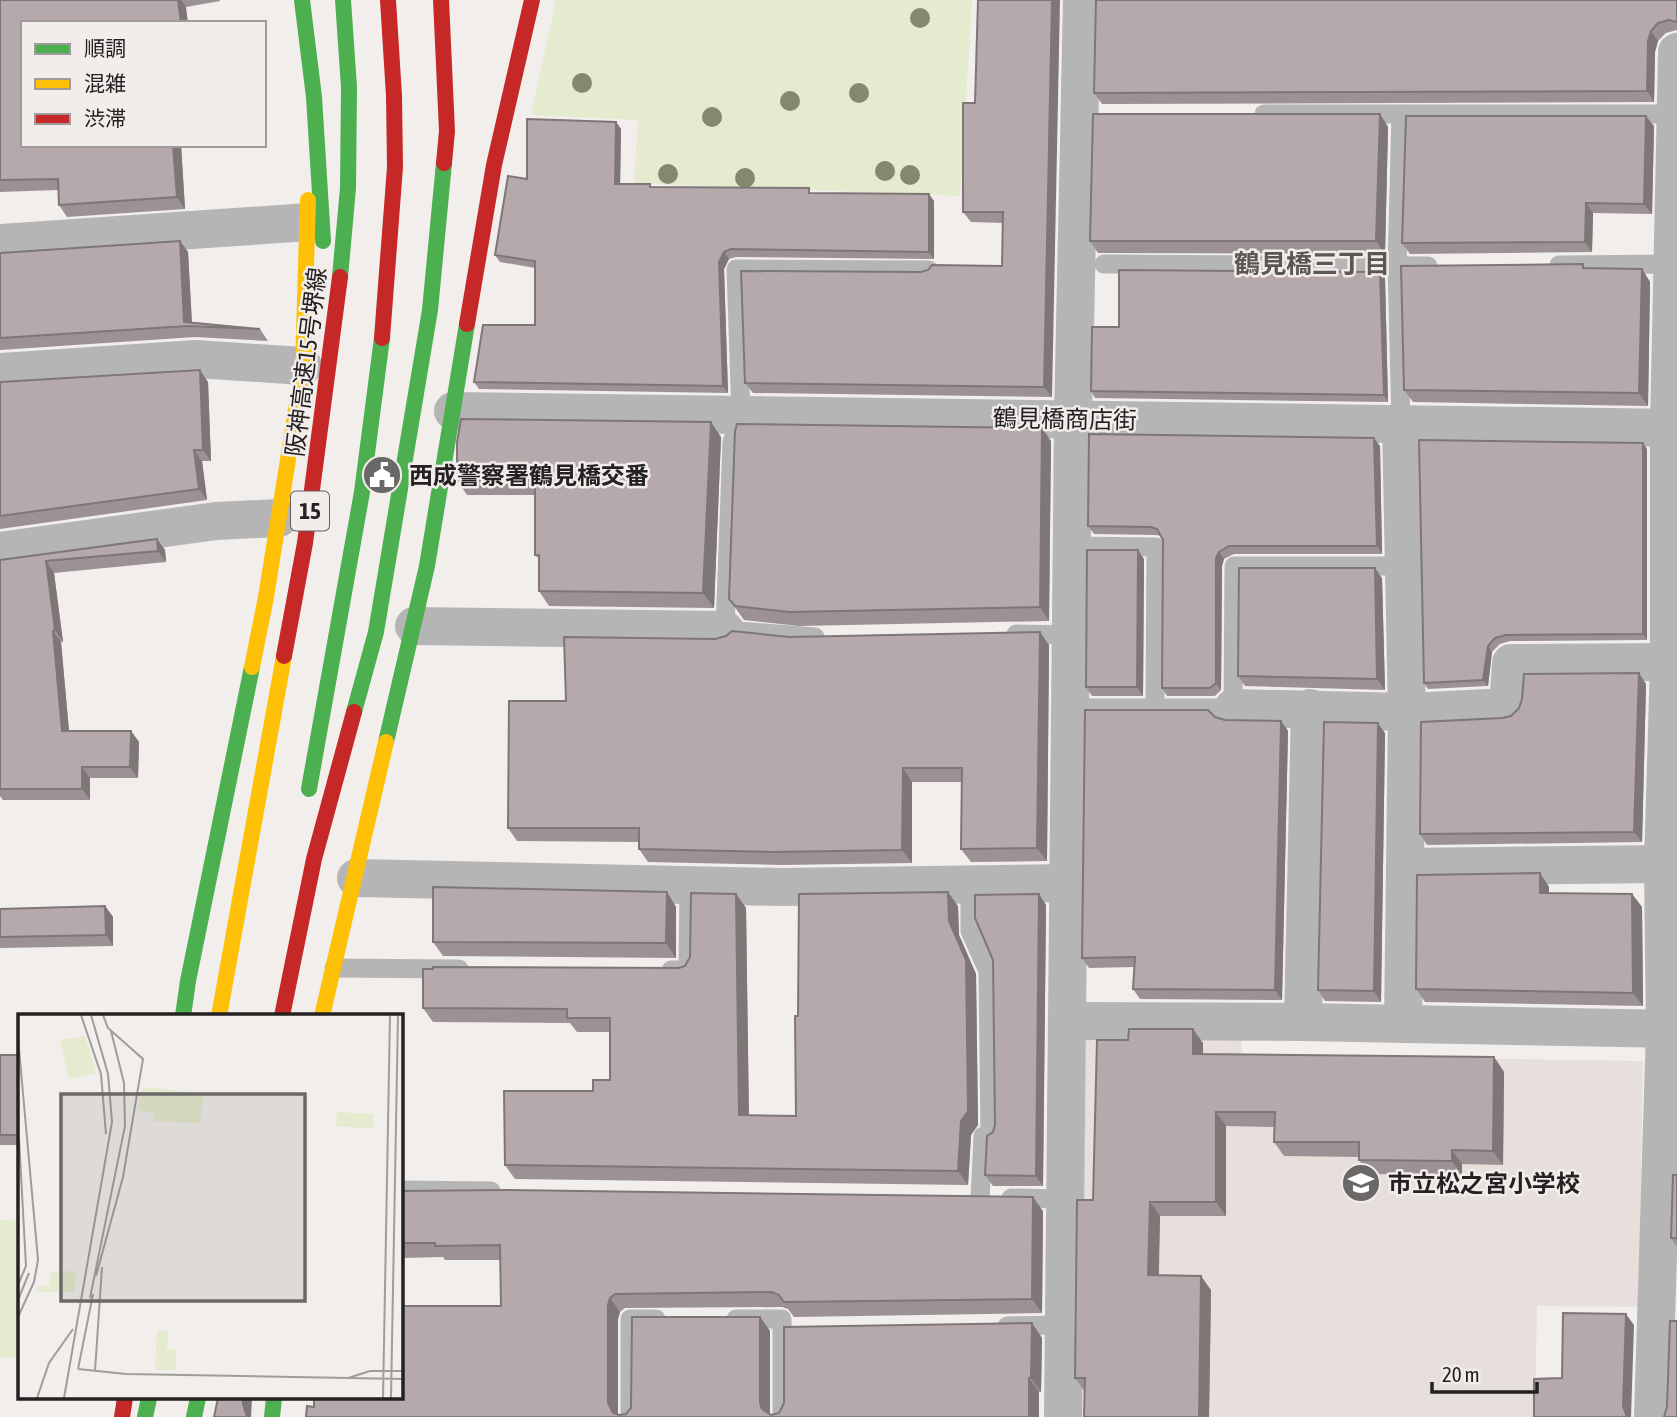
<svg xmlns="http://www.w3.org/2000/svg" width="1677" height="1417" font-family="'Asap Condensed','Noto Sans JP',sans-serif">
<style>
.built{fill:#e7dfdb}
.green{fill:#e4ebce}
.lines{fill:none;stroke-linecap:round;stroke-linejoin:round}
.lane{stroke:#b5b5b5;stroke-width:19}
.street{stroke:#b5b5b5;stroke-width:38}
.fast{stroke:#4caf50;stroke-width:16}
.slow{stroke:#ffc107;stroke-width:16}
.jam{stroke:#c62828;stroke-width:16}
.tree{fill:#84886f}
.wall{fill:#9c9194}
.shaded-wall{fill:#7f7678}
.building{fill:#b5a9ac;stroke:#7f7678;stroke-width:2}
.labels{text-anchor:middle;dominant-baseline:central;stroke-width:5;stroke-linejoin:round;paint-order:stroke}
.shield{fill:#f2edeb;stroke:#615e5e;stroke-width:2}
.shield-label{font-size:23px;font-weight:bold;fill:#232121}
.street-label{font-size:24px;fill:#232121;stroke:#f2edeb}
.poi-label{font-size:24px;font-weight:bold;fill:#232121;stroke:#f2edeb;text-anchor:start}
.neighbourhood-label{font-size:26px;font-weight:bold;fill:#5b5755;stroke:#f2edeb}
.inset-road{fill:none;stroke:#9f9c9b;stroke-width:2}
.view{fill:#6b6968;fill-opacity:0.15;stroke:#6b6968;stroke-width:3.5}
.inset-edge{fill:none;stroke:#232121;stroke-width:3.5}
</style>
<rect width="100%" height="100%" fill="#f1eeec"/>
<!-- built -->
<path class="built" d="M1084,1036L1241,1039L1242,1055L1643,1061L1639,1307L1537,1306L1535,1417H1078Z"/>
<!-- green -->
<g class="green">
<path d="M556,0H972L960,196L634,183L638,120L531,115Z"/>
<path d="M19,1219V1357H0V1220Z"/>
</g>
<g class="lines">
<!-- lane -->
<g class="lane">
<path d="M1264,114H1676"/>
<path d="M1401,114L1397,266L1401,424"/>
<path d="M1104,264L1428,266"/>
<path d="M1559,265L1674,264"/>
<path d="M1072,546L1156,547L1155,708"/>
<path d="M1016,634L1071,635"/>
<path d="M815,637L725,630L732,442L741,415L736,269L929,270"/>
<path d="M1071,708H1233L1234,566H1404"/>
<path d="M970,884V931L988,971L990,1136H983L980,1198"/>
<path d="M334,968L459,969"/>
<path d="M671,970H688L689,885"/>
<path d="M401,1190L491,1191"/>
<path d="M1011,1198L1065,1199"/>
<path d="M736,1319H782V1417"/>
<path d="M1007,1326L1064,1325"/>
<path d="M630,1417V1319H656"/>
</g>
<!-- street -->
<g class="street">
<path d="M0,243L309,222"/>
<path d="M0,372L196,359L303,366"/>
<path d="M453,411L1677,428"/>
<path d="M1401,424L1407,712L1403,1024"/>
<path d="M0,551L216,521L279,518"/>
<path d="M414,626L725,630"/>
<path d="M1233,708L1407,712L1508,707L1511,663L1669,662"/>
<path d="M1405,867L1663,864"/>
<path d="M356,878L781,887L1069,883"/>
<path d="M1068,1021L1303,1022L1677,1029"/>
<path d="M1303,1022L1310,708"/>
<path d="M1063,1417L1073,419L1082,0"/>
<path d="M1653,1417L1665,1029L1663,864L1669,662V428L1677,52"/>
</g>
<!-- fast -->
<g class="fast">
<path d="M302,0L314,97L323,241"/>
<path d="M340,277L348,188L349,87L343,0"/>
<path d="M354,712L376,632L430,310L444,163"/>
<path d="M386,742L427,566L467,324"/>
<path d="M309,789L362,492L382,338"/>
<path d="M183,1016L188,981L252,667"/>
<path d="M145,1417L149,1398"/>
<path d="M194,1417L198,1398"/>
<path d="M272,1417L274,1398"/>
</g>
<!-- slow -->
<g class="slow">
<path d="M252,667L266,597L303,366L308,200"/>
<path d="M219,1016L284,656"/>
<path d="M322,1016L386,742"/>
</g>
<!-- jam -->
<g class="jam">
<path d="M441,0L447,131L444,163"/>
<path d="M467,324L494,165L532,0"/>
<path d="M382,338L395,167L394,96L388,0"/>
<path d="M284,656L305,543L340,277"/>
<path d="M282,1016L314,859L354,712"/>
<path d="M122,1417L125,1398"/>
</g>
</g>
<!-- trees -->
<g class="tree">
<circle cx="920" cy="18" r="10"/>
<circle cx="582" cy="83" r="10"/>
<circle cx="859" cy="93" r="10"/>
<circle cx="790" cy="101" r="10"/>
<circle cx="712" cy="117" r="10"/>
<circle cx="885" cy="171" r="10"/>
<circle cx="668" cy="174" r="10"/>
<circle cx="910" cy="175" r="10"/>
<circle cx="745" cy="178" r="10"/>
</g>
<!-- wall -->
<g class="wall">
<path d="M0,0H220V1L186,7L23,23V145H181L185,209L67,217L59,205L58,190L0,192Z"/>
<path d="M1677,0V30L1666,33L1658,41L1655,52L1654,102L1102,104L1094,93Z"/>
<path d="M975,103L1052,397L753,393L745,383L921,272L1002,266L1003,223L971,222L963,212Z"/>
<path d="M1380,114L1388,127L1385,254L1098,253L1090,241Z"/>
<path d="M616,122L621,129L620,184H650L652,187L812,193L934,201V259L736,257L729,259L724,269L728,393L479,389L474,382L535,325V268L500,262L495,255L527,179Z"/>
<path d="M1654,126L1652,214L1593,213L1592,252L1410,254L1402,243Z"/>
<path d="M180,241L188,252L192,322L260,329L268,341L195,337L0,350V253Z"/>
<path d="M1586,268L1642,269L1650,282L1648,406L1413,402L1404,390Z"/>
<path d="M1385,278L1388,402L1095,398L1091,391L1119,327Z"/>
<path d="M0,382H208L211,461H202L207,500L0,529Z"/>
<path d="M721,437L714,608L549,606L539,591V559L535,555V495H467L457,480Z"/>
<path d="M1051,441L1049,621L799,626L744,620L729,599Z"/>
<path d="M1380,446L1382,554H1234L1224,559L1222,566L1221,690L1215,696H1167L1162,688L1163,540L1161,536L1156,535L1094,534L1088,526Z"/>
<path d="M1647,449V640L1510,641L1500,644L1492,652L1488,686L1428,689L1424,683Z"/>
<path d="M157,539L165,550L166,562L54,573L63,642H61L69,731H131L139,742L138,778H90V800H3L0,796V560Z"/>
<path d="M1144,559L1143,696H1092L1086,687Z"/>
<path d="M1382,578L1385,690L1245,686L1238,676Z"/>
<path d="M789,637L1049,645L1047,861L971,862L961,849L962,782H912V863L781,865L648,862L639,849V842L517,841L508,828L566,701L715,639Z"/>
<path d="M1646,684L1642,842L1427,845L1420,834L1502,718Z"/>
<path d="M1225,720L1281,721L1288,731L1282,1000L1140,999L1133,989L1134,967L1089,968L1082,958Z"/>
<path d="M1385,733L1381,1002L1325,1001L1318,990Z"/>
<path d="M1540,873L1549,887V893L1632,894L1642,907L1643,1006L1425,1002L1416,989Z"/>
<path d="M667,892L676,907V958L443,956L433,942Z"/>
<path d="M736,894L746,908L749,1115L796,1116L798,1016L958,906L959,935L976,974L978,1125L971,1135L968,1185L515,1179L505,1165L593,1091L610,1080V1032H577L570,1023L433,1022L423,1008L679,968L685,966Z"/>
<path d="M1046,905L1043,1186H993L985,1175L995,1125L993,960Z"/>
<path d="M105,906L113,917V946L0,948V909Z"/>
<path d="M1203,1043V1054L1494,1057L1504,1072L1503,1165L1462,1164V1175L1369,1174L1359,1160V1157L1284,1156L1274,1142L1275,1127L1226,1126V1216H1160L1159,1275L1211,1290L1209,1417H1084L1085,1392L1075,1378L1093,1200Z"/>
<rect x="0" y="1055" width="19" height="90"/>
<path d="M1677,1175V1247L1671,1238Z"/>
<path d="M401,1191L1043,1211L1042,1313L794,1317L788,1309L782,1307L625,1308L620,1312L618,1319V1414L619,1415L626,1414L760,1317L770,1331V1414L771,1415L1032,1323L1042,1338L1041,1392H1039V1417H306L314,1407L501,1306V1260H445L443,1257L401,1258Z"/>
</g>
<!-- shaded-wall -->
<g class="shaded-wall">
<path d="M178,0H181L186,7L188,23H181Z"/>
<path d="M1052,0H1060L1052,397L1044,387Z"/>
<path d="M1651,31L1658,41L1655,52L1654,102L1647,91L1648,41Z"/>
<path d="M1380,114L1388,127L1385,254L1376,241Z"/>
<path d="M1646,116L1654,126L1652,214L1644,204Z"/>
<path d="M616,122L621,129L620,191L615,184Z"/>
<path d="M173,145H181L185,209L177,197Z"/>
<path d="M929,194L934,201V259L929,252Z"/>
<path d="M1586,203L1593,213L1592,252L1585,242Z"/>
<path d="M180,241L188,252L192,326L184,322Z"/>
<path d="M724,252L729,259L724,269L728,393L723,386L719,262Z"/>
<path d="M1642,269L1650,282L1648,406L1639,393Z"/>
<path d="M1380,272L1385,278L1388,402L1384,395Z"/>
<path d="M200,370L208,382L211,461L203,450Z"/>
<path d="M711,422L721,437L714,608L703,593Z"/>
<path d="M1042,428L1051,441L1049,621L1040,607Z"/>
<path d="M1374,438L1380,446L1382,554L1377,546Z"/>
<path d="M1643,443L1647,449V640L1643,634Z"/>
<path d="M194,450L202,461L207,500L199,489Z"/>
<path d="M157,539L165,550L166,562L158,551Z"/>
<path d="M1138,550L1144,559L1143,696L1137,687Z"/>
<path d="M1219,552L1224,559L1222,566L1221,690L1216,683V558Z"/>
<path d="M46,561L54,573L63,642L55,630Z"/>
<path d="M1375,568L1382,578L1385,690L1377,679Z"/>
<path d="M53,631L61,642L70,742L62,731Z"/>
<path d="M1040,632L1049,645L1047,861L1037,848Z"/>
<path d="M1488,646L1492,652L1488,686L1483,680Z"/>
<path d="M1639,673L1646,684L1642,842L1634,832Z"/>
<path d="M1281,721L1288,731L1282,1000L1275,990Z"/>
<path d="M1378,723L1385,733L1381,1002L1374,991Z"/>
<path d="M131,731L139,742L138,778L130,767Z"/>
<path d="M82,767L90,778V800L82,789Z"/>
<path d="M903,768L912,782V863L902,850Z"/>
<path d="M1540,873L1549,887V907L1540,893Z"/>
<path d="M667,892L676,907V958L666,943Z"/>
<path d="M948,892L958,906L959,935L976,974L978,1125L971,1135L968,1185L958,1171Z"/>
<path d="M736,894L746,908L749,1129L739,1115Z"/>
<path d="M1039,894L1046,905L1043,1186L1036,1176Z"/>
<path d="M1632,894L1642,907L1643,1006L1633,993Z"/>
<path d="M105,906L113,917V946L106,935Z"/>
<path d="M1193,1029L1203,1043V1068L1193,1054Z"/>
<path d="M1494,1057L1504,1072L1503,1165L1493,1151Z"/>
<path d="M1216,1112L1226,1126V1216L1216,1202Z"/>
<path d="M1452,1150L1462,1164V1175L1452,1161Z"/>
<path d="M1033,1197L1043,1211L1042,1313L1032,1299Z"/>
<path d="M1150,1202L1160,1216L1158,1289L1148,1275Z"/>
<path d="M1201,1276L1211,1290L1209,1417H1199Z"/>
<path d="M610,1298L620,1312L618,1319V1417H616L608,1403V1305Z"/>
<path d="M1626,1314L1634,1325L1631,1417H1627L1623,1406Z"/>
<path d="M760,1317L770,1331V1417L762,1409L760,1403Z"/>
<path d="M1032,1323L1042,1338L1041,1392L1031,1378Z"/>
<path d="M1029,1378L1039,1392V1417H1029Z"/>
<path d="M243,1398H252L251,1417H247L243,1404Z"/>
</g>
<!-- building -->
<g class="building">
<path d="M0,0H178L181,23H23V145H173L177,197L59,205L58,179L0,180Z"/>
<path d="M978,0H1052L1044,387L745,383L741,271L921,272L928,270L932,265L1002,266L1003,212H963V103H975Z"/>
<path d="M1096,0H1677V22L1669,20L1658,23L1651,31L1648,41L1647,91L1094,93Z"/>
<path d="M1093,114H1380L1376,241H1090Z"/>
<path d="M1406,116H1646L1644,204L1586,203L1585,242L1402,243Z"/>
<path d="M527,119L616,122L615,184H650V187L809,188V193L929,194V252L731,249L724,252L719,262L723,386L474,382L483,325H535V261L495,255L508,176L527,179Z"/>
<path d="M180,241L184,322L260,329L187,326L0,338V253Z"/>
<path d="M1583,264V268L1642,269L1639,393L1404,390L1401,266Z"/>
<path d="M1119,270L1380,272L1384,395L1091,391L1092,327H1119Z"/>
<path d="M200,370L203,450H194L199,489L0,516V382Z"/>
<path d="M461,419L711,422L703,593L539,591V555H535V480H457V442Z"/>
<path d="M737,424L1042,428L1040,607L789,612L735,606L729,599L735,431Z"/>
<path d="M1089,434L1374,438L1377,546H1229L1219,552L1216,558V683L1210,688H1162L1163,540L1157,529L1151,527L1088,526Z"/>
<path d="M1419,440L1643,443V634L1506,635L1495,638L1488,646L1483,680L1424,683Z"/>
<path d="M157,539L158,551L46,561L55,630L53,631L62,731H131L130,767H82V789H0V560Z"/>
<path d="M1087,550H1138L1137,687H1086Z"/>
<path d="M1239,568H1375L1377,679L1238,676Z"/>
<path d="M732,631L789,637L1040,632L1037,848L961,849L962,768H903L902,850L772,852L639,849V828H508L509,701H566L564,637L715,639L726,636Z"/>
<path d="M1639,673L1634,832L1420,834L1421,722L1502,718L1511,716L1519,708L1522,699L1524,674Z"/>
<path d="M1085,710H1208L1215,717L1225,720L1281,721L1275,990L1133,989L1135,957L1082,958Z"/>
<path d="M1324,722L1378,723L1374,991L1318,990Z"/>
<path d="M1540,873V893L1632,894L1633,993L1416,989L1417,875Z"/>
<path d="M433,887L667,892L666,943L433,942Z"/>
<path d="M948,892L949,921L966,960L968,1111L961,1121L958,1171L505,1165L504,1091H593V1080H610V1018H567V1009L423,1008V969H433V967L679,968L685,966L690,957L691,893L736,894L739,1115L796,1116L795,1016H798L799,894Z"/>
<path d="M1039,894L1036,1176L985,1175L987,1136L993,1132L995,1125L993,960L975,918V895Z"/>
<path d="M105,906L106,935L0,937V909Z"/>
<path d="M1129,1029H1193V1054L1494,1057L1493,1151L1452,1150V1161L1359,1160V1142H1274L1275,1112H1216V1202H1150L1148,1275L1201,1276L1199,1417H1084L1085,1378H1075L1077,1200H1093L1097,1040H1128Z"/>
<rect x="0" y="1055" width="19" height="80"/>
<path d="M1673,1175H1677V1238H1671Z"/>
<path d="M506,1190L1033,1197L1032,1299L784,1302L779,1295L772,1292L615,1294L610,1298L608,1305V1403L613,1413L619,1415L626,1414L631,1408L632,1317H760V1403L762,1409L771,1415L779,1413L784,1403V1327L1032,1323L1031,1378H1029V1417H306L307,1406L314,1407V1398H401V1306H501L500,1245L435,1246V1243H401V1191Z"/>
<path d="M1563,1313L1626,1314L1623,1406L1627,1417H1534V1379L1562,1378Z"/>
<path d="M1670,1321H1677V1417H1664L1667,1407Z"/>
<path d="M218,1398H243V1404L247,1417H214Z"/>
</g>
<!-- icons -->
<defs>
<g id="civic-disc" transform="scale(2.0125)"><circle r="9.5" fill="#6b6968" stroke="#f2edeb"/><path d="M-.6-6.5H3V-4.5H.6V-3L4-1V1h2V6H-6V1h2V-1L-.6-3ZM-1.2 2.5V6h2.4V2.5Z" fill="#fff"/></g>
<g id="school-disc" transform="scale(2.0125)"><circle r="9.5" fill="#6b6968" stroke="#f2edeb"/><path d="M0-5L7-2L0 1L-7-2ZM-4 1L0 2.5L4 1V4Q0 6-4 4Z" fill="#fff"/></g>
</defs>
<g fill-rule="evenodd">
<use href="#civic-disc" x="382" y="475"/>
<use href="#school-disc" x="1361" y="1183"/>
</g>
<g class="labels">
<!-- shield labels -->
<rect class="shield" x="291" y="491.5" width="38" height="39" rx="5"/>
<g class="shield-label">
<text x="310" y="511">15</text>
</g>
<!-- street labels -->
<g class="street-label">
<text transform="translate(306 362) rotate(-83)">阪神高速15号堺線</text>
<text transform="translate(1065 419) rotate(1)">鶴見橋商店街</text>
</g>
<!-- poi labels -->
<g class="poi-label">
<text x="409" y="475">西成警察署鶴見橋交番</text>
<text x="1388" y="1183">市立松之宮小学校</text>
</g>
<!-- neighbourhood labels -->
<g class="neighbourhood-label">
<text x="1312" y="264">鶴見橋三丁目</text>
</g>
</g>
<!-- overview -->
<g transform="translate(18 1014)">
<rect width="385" height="385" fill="#f1eeec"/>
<path d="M67,22L78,59L51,65L42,26ZM125,73L185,79L183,109L135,107L136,98L120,97ZM319,98L355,100V115L318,112ZM59,257L56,278H16L20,272H31L33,258ZM139,316L150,317L149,335L158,336V356H137Z" fill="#e4ebce"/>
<path class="inset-road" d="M63,1L83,60L88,120M0,24L20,246L16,268L0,303M78,262L105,163L125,45L90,14L85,1M0,271L8,252L1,124M72,284L107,112L106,69L93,17M0,286L11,259M60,355L75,280M60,355L108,360L385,365M77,357L84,253M330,364L352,357H385M19,384L31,349L55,315M46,384L94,108L90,60L73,1M365,384L372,1M373,384L380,1"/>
<path class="view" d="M43,80H287V287H43Z"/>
<rect width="385" height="385" class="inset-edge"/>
</g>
<!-- legend -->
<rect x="21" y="21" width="245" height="126" fill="#f2edeb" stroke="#9f9b9a" stroke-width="2"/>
<rect x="35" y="44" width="35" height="10" fill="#4caf50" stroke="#9f9b9a" stroke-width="2"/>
<text x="84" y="56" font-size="21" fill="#232121">順調</text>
<rect x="35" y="79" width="35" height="10" fill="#ffc107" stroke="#9f9b9a" stroke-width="2"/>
<text x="84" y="91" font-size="21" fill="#232121">混雑</text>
<rect x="35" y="114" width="35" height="10" fill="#c62828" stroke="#9f9b9a" stroke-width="2"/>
<text x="84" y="126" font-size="21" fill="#232121">渋滞</text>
<!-- scale -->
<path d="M1432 1382v10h105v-10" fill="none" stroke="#232121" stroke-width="3.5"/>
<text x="1442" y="1382" font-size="21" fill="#232121" stroke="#f2edeb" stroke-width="5" paint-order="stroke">20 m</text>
</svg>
